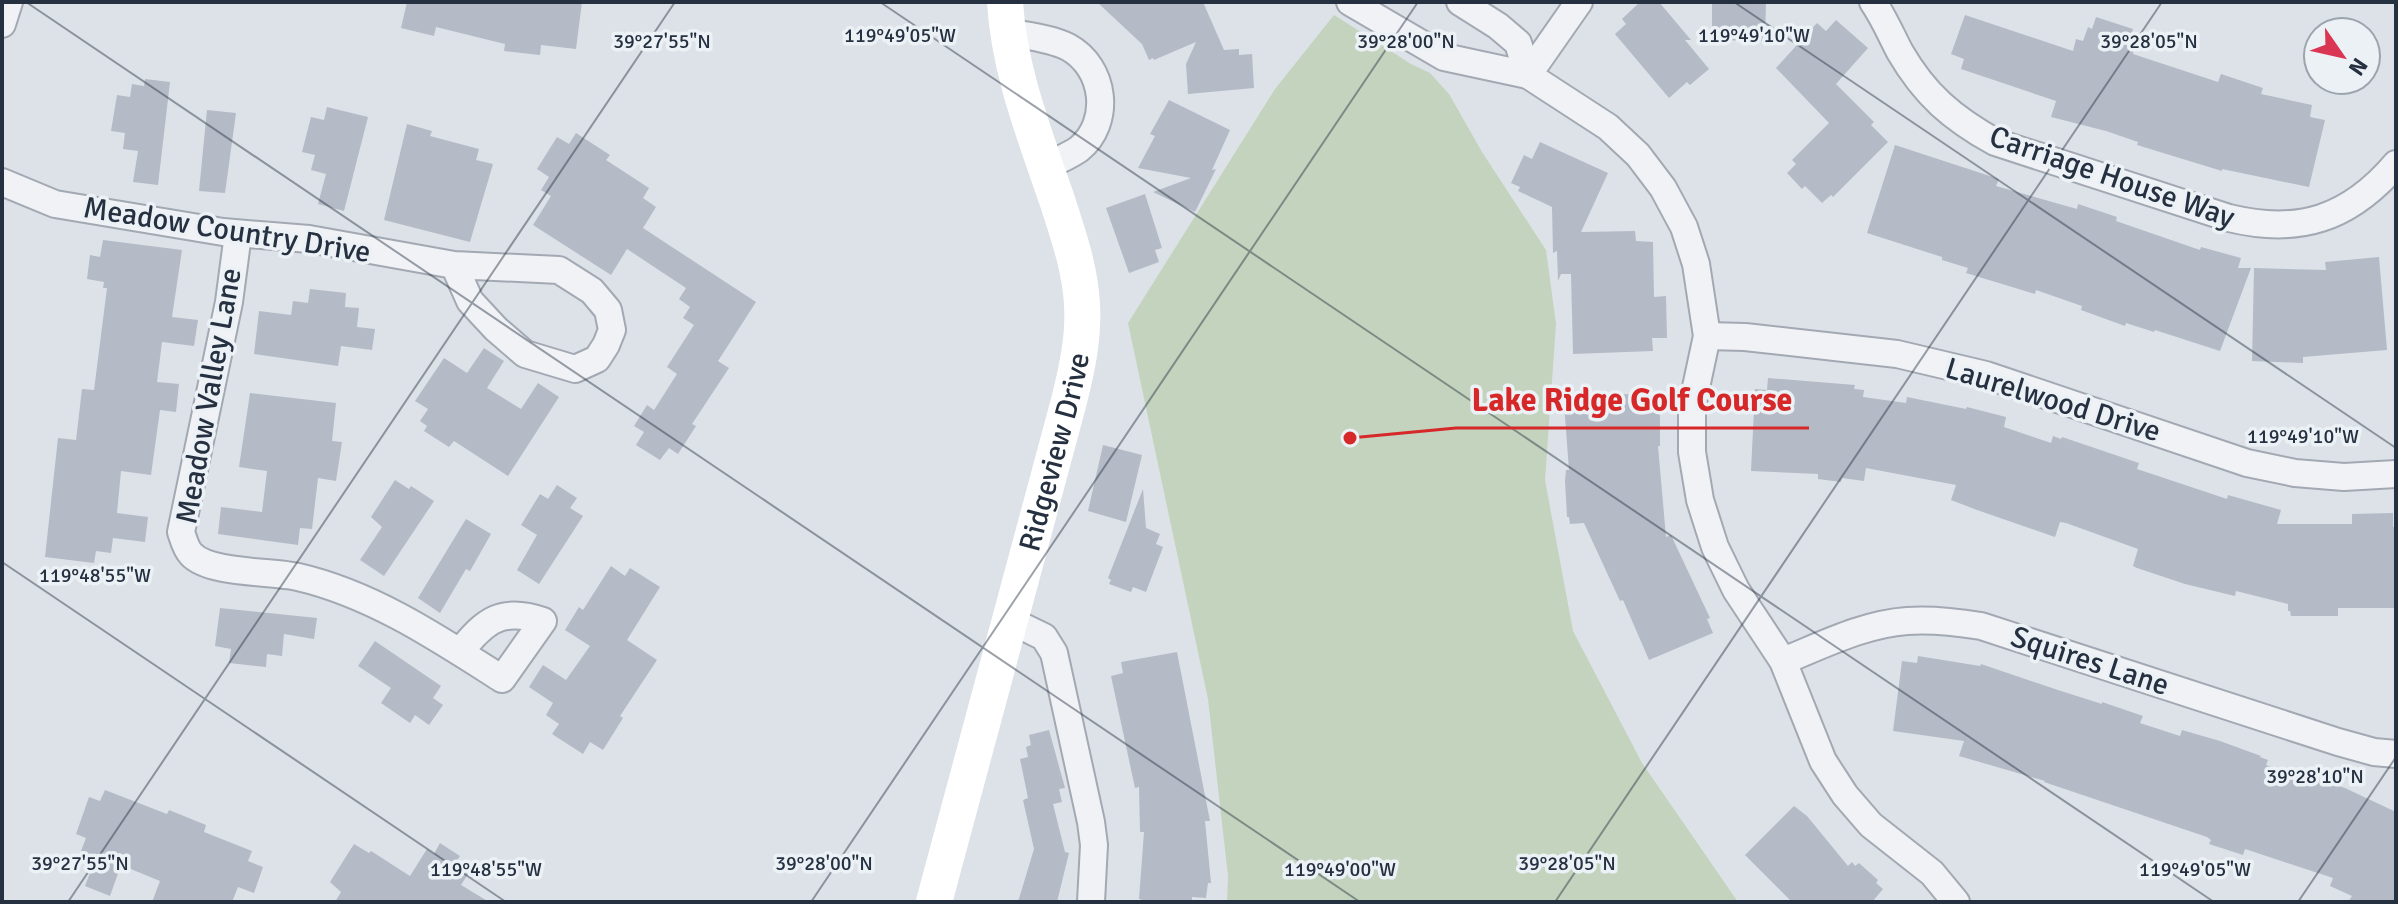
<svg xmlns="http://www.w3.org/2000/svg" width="2398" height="904" font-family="Signika,sans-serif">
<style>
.green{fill:#c3d3bd}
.building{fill:#b4bbc6}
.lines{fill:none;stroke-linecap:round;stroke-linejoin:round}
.street-casing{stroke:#a2a9b2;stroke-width:30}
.street{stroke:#f0f2f6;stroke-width:26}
.secondary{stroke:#fff;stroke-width:36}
.ticks{fill:none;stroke:#253040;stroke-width:2;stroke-opacity:0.45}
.labels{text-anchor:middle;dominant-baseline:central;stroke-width:7;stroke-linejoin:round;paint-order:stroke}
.street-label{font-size:30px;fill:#253040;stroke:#ecf1f6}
.ticks-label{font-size:20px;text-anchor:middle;fill:#253040;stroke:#ecf1f6;stroke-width:7;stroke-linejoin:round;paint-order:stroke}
.leader{fill:none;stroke:#d62828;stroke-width:3}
.callout-dot{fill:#d62828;stroke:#ecf1f6;stroke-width:3}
.callout-label{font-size:32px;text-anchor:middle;font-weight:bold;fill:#d62828;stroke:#ecf1f6;stroke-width:7;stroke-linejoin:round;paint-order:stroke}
</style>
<rect width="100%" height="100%" fill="#dde2e8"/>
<!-- green -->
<path class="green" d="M1334,15L1411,64L1430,73L1449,94L1482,152L1546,250L1556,324L1545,480L1573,631L1642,763L1738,902H1227L1228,876L1208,699L1128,323L1275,89Z"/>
<!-- building -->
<g class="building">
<path d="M407,2H582L576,49L541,45L540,55L504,51L505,44L436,27L434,36L401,28Z"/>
<path d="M1097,2H1203L1224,50L1239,49V55L1252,54L1254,88L1188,94L1186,64L1196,42L1154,60L1153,58L1149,60L1142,44Z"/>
<path d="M1640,2H1659L1691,40H1685L1709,69L1690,85L1687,82L1669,98L1615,34L1626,24L1622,19Z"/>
<path d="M1712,2H1766L1765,41L1712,40Z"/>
<path d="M1965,15L2073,51L2076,39L2083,41L2088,27L2092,29L2096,17L2133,29L2127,46L2134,48L2133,54L2218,82L2221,74L2263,88L2261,94L2312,105L2310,117L2325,120L2309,187L2222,169V171L2137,145L2138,142L2106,131L2051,117L2056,101L1961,69L1964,59L1951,54Z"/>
<path d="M1836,20L1868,48L1836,84L1874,122L1871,125L1888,142L1833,197L1831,195L1822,203L1805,186L1802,189L1787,173L1796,164L1792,160L1829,123L1776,68L1817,23L1826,31Z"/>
<path d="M145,79L170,82L158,185L133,182L138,151L123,149L125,133L111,131L117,95L130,97L132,84L144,86Z"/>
<path d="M1169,100L1230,130L1212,170L1216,169L1195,212L1153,192L1191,178L1138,168L1155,136L1150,134Z"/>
<path d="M327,107L368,117L344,211L318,204L326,174L311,170L315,155L302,152L311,117L324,120Z"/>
<path d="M207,110L236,113L225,193L199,191Z"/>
<path d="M407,124L432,131L430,136L479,149L476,160L493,164L470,242L384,220Z"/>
<path d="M576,133L610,155L606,160L649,188L643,198L656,207L643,228L756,302L718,361L729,368L692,424L696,426L678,454L669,448L660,460L636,445L644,432L634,426L647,405L654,410L677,374L667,367L694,325L683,318L690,307L679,299L686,288L627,249L611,275L533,225L551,196L541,190L549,177L537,169L557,137L569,144Z"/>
<path d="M1540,142L1608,173L1581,232L1635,231L1636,241L1653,242L1654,297L1666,296L1667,338H1652L1653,351L1573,354L1571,274H1561L1558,281L1557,251L1553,253L1552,207L1518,191L1520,187L1511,183L1524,155L1532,159Z"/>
<path d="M1895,145L1999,179L1996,186L2077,209L2078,204L2117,217L2116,221L2200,250L2201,247L2241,258L2238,268H2251L2220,351L2155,330L2154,332L2126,323L2125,326L2081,310L2082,306L2036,290L2035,294L1966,273L1968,268L1942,260V257L1867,233Z"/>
<path d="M1145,194L1162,248L1155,250L1159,262L1129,273L1106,208Z"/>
<path d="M103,240L182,250L172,317L198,320L194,346L162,342L157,382L179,384L176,412L160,410L151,475L121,471L117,513L148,517L145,542L113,538L111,553L96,551L94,563L45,557L58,438L76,440L82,389L94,390L107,288H103L104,282L87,279L90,255L100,257Z"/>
<path d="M2379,257L2387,350L2303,357V363L2252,361L2254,268L2326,270L2325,262Z"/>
<path d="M310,289L346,293L345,307L359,308L357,327L375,329L372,350L341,346L338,366L254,354L259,311L291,315L293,301L308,303Z"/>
<path d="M484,348L504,361L487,388L521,409L538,383L559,397L508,476L454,441L449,447L424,431L427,426L420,421L428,409L415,401L444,358L467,373Z"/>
<path d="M1768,378L1855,385L1854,389L1864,390L1863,397L1906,403L1907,397L1966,409L1967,407L2006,417L2004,427L2051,443L2053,436L2061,439L2062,437L2139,463L2137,469L2227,499L2228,495L2281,510L2277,524H2352V514L2393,513V527H2396V608H2338V616H2291L2290,611H2288V604L2236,591L2235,596L2185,584L2137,568L2133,566L2138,549L2066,523L2060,522L2055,537L1977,510L1951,500L1956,485L1866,468L1864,481L1842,478L1841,482L1818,479V474L1751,471L1755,389L1767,390Z"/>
<path d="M250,393L336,403L332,441L342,442L336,481L318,478L312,529L300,528L298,545L218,534L221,507L262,512L267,471L239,467Z"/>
<path d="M1645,393V404L1660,403V446H1658L1666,537L1671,535L1710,618L1707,619L1713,633L1649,660L1623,600L1620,601L1584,523L1570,524L1569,517H1567L1565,481L1566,470H1569L1564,404H1566V398Z"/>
<path d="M1103,445L1142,455L1126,522L1088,511Z"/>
<path d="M395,480L409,489L411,486L434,501L384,576L360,560L382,527L371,517Z"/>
<path d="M557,485L577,498L570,508L583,516L539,584L517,570L537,535L521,525L540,494L548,499Z"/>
<path d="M1143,489L1146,528L1160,534L1156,544L1163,547L1146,592L1133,587L1131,592L1109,584L1111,580L1108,578Z"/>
<path d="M466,519L491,534L470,571L466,569L440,613L418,598Z"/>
<path d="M611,566L625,576L630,568L660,587L627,640L657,660L620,716L623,718L603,750L590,742L583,754L552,734L559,724L546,715L553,703L529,687L543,665L566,680L590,646L565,630L579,607L583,610Z"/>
<path d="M220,608L317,618L314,639L284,634L282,656L267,654L266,667L229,663L231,649L215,646Z"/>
<path d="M375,641L441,686L433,698L443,705L429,725L415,715L410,723L381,703L391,688L358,666Z"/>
<path d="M1177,652L1210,821H1205L1211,883H1208L1206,898L1192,897V902H1150L1139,899L1144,832H1140L1139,787L1135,788L1111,676L1123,673L1121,662Z"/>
<path d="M1918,656L1980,666L1981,664L2061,691L2102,704V702L2143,716L2140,723L2180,736L2182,730L2220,741L2261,756L2260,757L2268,760L2266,765L2307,780L2308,776L2345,788L2396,812V902H2348L2352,896L2330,886L2333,878L2245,849L2243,855L2209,844L2211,840L2207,837L2044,782L2045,781L1959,756L1964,741L1893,731L1902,661L1917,663Z"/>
<path d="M1049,730L1065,788L1059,789L1062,802L1053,804L1065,852L1069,853L1057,902H1018L1034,849L1023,800L1028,798L1020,759L1028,757L1026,747L1031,745L1029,735Z"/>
<path d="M105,790L167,814L169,810L206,825L204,832L252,851L248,861L263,867L254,893L238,887L232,902H152L160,881L121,865L110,896L85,886L96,857L81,851L86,838L76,834L89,797L100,801Z"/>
<path d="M1794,806L1807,816L1848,866L1852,862L1855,866L1859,863L1878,880L1876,883L1883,889L1872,902H1792L1745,855Z"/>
<path d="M440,843L460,856L454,865L468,874L461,885L489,902H335L341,892L330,882L354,844L369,853L371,851L410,876L427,849L434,854Z"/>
</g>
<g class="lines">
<!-- street casing -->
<g class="street-casing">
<g id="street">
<path d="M1350,2L1444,57L1528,75L1518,43L1498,26L1460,2"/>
<path d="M1579,2L1528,75L1608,127L1638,155L1663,188L1684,227L1696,264L1707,336L1692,406V452L1700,500L1715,547L1736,590L1783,661L1823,761L1845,795L1871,825L1932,873L1956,902"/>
<path d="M1873,2C1884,18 1891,35 1900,52C1925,95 1952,118 1995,142L2229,218C2299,235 2349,219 2396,164"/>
<path d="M2,24L9,2"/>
<path d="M1007,32C1026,36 1050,38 1068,47C1105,67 1112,122 1079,149C1069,156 1056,161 1046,167"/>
<path d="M2,182L55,204L223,232L309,239L454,265L559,270L592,291L608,310L612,330L606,345L597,359L575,369L525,354L496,329L470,301L454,265"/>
<path d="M238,234L229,302L181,532C183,538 186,549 191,554C209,574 271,571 298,577C372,594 438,638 502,679L543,621C502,607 485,620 460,652"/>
<path d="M1707,336L1745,337L1897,354L1986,375L2247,463L2295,473L2344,477L2396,474"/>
<path d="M1009,620L1044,637L1054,653L1091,822L1094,845L1091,902"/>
<path d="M1783,661C1823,645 1864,624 1907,621C1932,619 1956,622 1981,626L2338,742L2374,752L2396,754"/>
</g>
</g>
<!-- street -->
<use href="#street" class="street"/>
<!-- secondary -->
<path class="secondary" id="s1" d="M934,902L1069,401C1077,369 1084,337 1082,304C1080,269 1069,237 1058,203C1036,138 1009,72 1005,2"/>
</g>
<!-- ticks -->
<path class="ticks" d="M26,2L1360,902M880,2L2214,902M1734,2L2396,448M2,562L506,902M68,902L675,2M811,902L1418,2M1555,902L2162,2M2298,902L2396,757"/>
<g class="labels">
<!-- street labels -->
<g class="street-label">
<text transform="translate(2112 177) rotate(19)">Carriage House Way</text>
<text transform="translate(227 230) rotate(9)">Meadow Country Drive</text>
<text transform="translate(209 396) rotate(-80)">Meadow Valley Lane</text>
<text transform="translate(2053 400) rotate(17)">Laurelwood Drive</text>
<text stroke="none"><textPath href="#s1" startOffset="466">Ridgeview Drive</textPath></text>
<text transform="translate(2090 661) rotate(18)">Squires Lane</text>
</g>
</g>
<g class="ticks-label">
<text x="900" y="42">119°49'05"W</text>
<text x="1754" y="42">119°49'10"W</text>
<text x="2149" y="48">39°28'05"N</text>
<text x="662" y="48">39°27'55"N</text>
<text x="1406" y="48">39°28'00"N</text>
<text x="2303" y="443">119°49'10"W</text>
<text x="95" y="582">119°48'55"W</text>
<text x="2315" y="783">39°28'10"N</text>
<text x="80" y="870">39°27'55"N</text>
<text x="824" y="870">39°28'00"N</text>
<text x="1567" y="870">39°28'05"N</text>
<text x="486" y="876">119°48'55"W</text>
<text x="1340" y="876">119°49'00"W</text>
<text x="2195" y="876">119°49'05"W</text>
</g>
<!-- callouts -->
<path class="leader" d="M1350 438L1456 428H1809"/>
<circle class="callout-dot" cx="1350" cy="438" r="8"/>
<g class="callout-label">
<text x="1632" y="411">Lake Ridge Golf Course</text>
</g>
<!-- border -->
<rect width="2398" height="904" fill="none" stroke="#253040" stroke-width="8"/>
<!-- north arrow -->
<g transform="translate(2342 56) rotate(124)"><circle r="38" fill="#ecf1f6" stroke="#9ca4ad" stroke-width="2"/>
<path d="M0-6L14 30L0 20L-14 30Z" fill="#da3653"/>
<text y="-12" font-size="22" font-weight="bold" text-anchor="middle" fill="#253040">N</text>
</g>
</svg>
